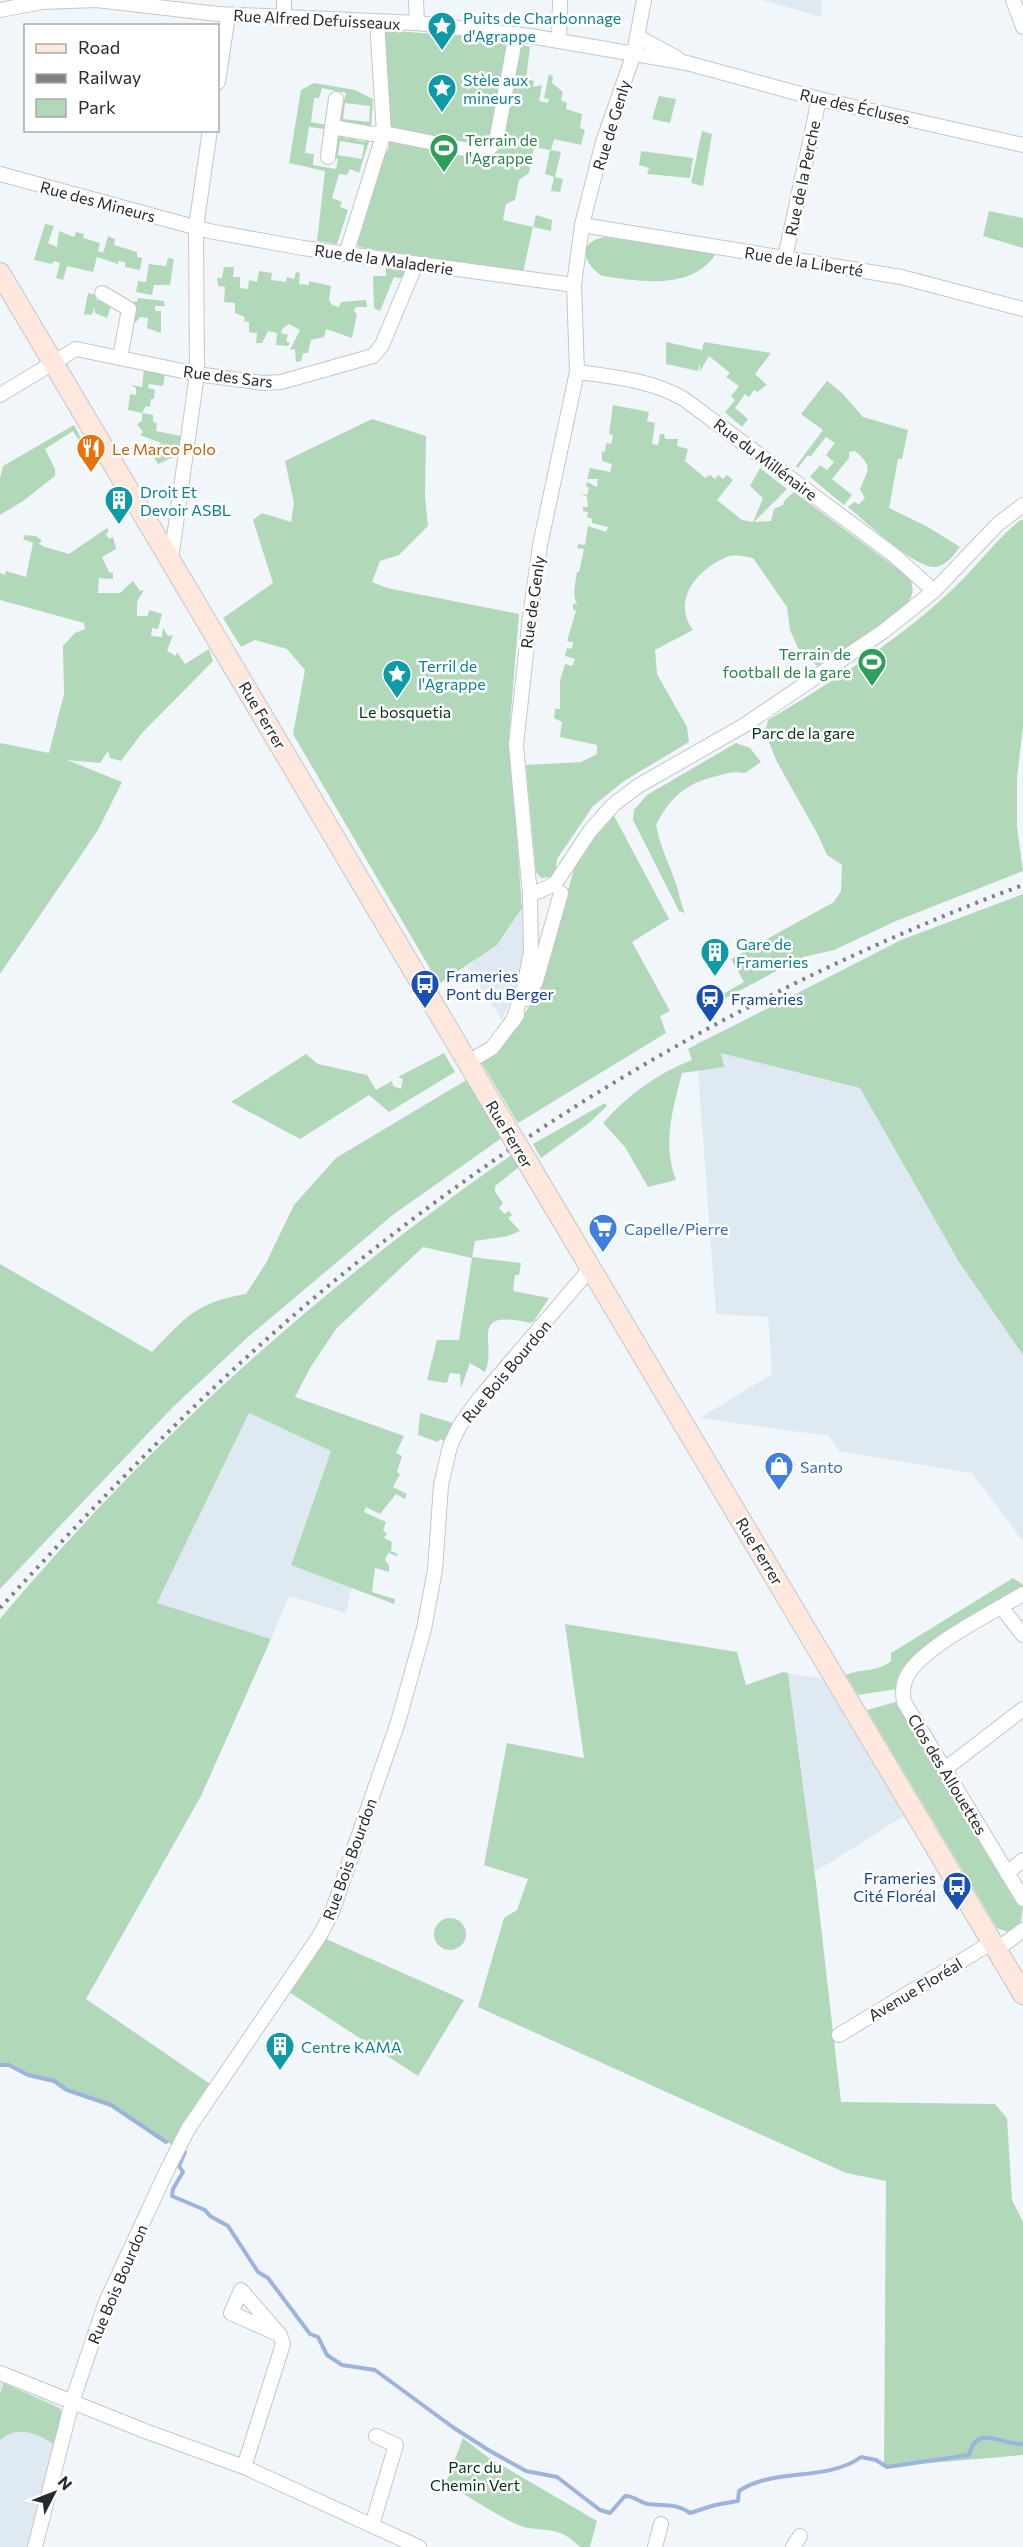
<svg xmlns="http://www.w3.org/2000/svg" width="1023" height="2547" font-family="Commissioner,sans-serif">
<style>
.built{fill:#dee9f2}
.green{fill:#b1d8b8;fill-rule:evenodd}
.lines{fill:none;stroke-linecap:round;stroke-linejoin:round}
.stream{stroke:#9db3de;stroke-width:4}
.street-casing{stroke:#c2c7ca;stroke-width:16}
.secondary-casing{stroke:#c2c7ca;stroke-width:22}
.street{stroke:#fff;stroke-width:14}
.secondary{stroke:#fee7dc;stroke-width:20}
.rail{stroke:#7f8184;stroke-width:4;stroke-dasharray:3 6;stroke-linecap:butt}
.secondary-bridge-casing{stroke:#c2c7ca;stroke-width:22;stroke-linecap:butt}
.secondary-bridge{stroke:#fee7dc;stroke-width:20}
.labels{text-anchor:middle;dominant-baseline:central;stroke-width:5;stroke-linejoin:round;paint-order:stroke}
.culture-label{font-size:16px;fill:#0d838f;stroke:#fff;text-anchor:start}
.street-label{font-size:16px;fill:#292a2c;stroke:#fff}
.leisure-label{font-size:16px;fill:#27864d;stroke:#fff;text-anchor:start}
.food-label{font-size:16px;fill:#c56008;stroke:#fff;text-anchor:start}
.park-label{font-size:16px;fill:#013515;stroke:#fff}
.transit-label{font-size:16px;fill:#164399;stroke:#fff;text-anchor:start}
.shop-label{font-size:16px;fill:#366cbe;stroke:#fff;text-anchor:start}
</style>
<rect width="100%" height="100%" fill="#f1f6fa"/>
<!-- built -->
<g class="built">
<path d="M761,0H822L821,17L798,10Z"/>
<path d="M1023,896V1541L972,1473L839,1451L829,1436L700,1418L772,1374L768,1317L716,1314L696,1043Z"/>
<path d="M522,908L525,952L523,975L502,1020L467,967L504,936Z"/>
<path d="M249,1413L331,1451L291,1565L352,1587L346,1613L289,1596L271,1639L157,1604Z"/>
<path d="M788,1673L827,1679L913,1810L815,1872Z"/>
<path d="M0,2380L57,2405L62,2413L28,2547H0Z"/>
</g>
<!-- green -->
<g class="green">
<path d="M383,30L500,39L530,47L526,79L534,81L533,87L542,85L539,101L548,103L549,99L544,98L549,74L553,77L552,83L563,92L561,100L567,103L566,109L582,114L580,128L585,130L581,145L554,139L551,150L561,152L555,177L563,179L560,192L551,191L554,177L545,174L550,150L534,147L529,173L519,180L515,200L506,204L503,220L533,227L536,215L552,220L551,231L533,227L523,272L359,247L355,243L384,156L389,148Z"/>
<path d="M314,83L355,90L373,99L371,129H368V125L359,124L358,127L351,126L352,123L342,121L341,126L338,122L346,93L322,88L319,98H314L311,122L326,125L324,133L325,129L309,127L305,153L314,154L313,165L336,169L338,159L332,157L336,135L348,139L349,136L356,137V140L365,142L366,138H370L359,173L350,169L347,175L339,174L332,198L342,202L340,207L348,210L337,244L317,241L325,171L289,163L301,90ZM345,103L370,106L369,122L343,119ZM340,141L364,145L362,159L338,155Z"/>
<path d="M659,96L676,99L670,123L652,119Z"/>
<path d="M702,131L712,134L703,186L691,183Z"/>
<path d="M641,151L693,158L690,178L647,174L649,168L639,165Z"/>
<path d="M989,211L1023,218V248L983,236Z"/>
<path d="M45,224L54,226L48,243L57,247L59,231L74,237L76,232L84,234L83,238L100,243L98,251L103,253L108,236L115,239L114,245L137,252V257L142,258L140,270L125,267V262L118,261V264L97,257L93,272L67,266L63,280L56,278L60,263L54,261L52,264L34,260Z"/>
<path d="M604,237L710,251L715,255C691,291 638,281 602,276C583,263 576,243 604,237Z"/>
<path d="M168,258L174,259L170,285H154L152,295L136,292L138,281L146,282L149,264L166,266Z"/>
<path d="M389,265L407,269L405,279L394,277L380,311L374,308L373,276H386V266Z"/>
<path d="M224,267H234L233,277H240V288L248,289L249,280L257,282L259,271L272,273L271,280L286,282L287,277L294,279L296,272L300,273L299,284L309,285V281L331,286L329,299L332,305L339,307L341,302L366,300L367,307H356L354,311L357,315L352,338L326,329L324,337L311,340L308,353H303L301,361L296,362L295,349L290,350L300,330L289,324L282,329L281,333L288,335L286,341L290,343L288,346L276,345L277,333L268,331L262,343H256L257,333L249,332V322L244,321L245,317L235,313V303L224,302L225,287L218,286L217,278H222Z"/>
<path d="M88,293L96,295V300L102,301V297L112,303L107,318L95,313L94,307L92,315L84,314Z"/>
<path d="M138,298L164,301L165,306H155V311H161V333L147,328L148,318L140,317L135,323L130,321L134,301L137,302Z"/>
<path d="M666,342L702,350L704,342L771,353L755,374L767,385L757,392L754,390L749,397L745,394L735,408L748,419L742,427L725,412L735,400L731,396L739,386L726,377L730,373L709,356L700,371V363L698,371L666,364Z"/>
<path d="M144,369L165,374L163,386L149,384L148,388L155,390L154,399H151L150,407L146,406L142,413L153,415V422L157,423L156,431L181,436L178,455L158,464L150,450L161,443L140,435L143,432L137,424L142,421V413L128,410L130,394L136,395V388L131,385L142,387Z"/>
<path d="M827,381L842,393L863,417L908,430L902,459H898L889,508L928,527L960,547C954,555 946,566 935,567C916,569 864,520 848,507L854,502L859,504L865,498L860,489C868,470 874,467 855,451L849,452V458L832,479L852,495L844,505L810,477L820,465L827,470L834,462L826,455L835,443L826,437L810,457L808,455L798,468L796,466L823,430L801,414Z"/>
<path d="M613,405L649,412L647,421L655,423L652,444L658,445L660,434H664L665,439H678L677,446L688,449L685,461L705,478L710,475L715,479L718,475L723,479L727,475L733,480L717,500L742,520L753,522L763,498L750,486L760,468L787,489L754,522L771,521L774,509L783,505L785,500L794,492L910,578C912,584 914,590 911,597C904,613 835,656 817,666L798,648L790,630L787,607L753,558C746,557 735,554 729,556C700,567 670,599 693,630L655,650L657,674L687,727L689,742L624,781L593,806L557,859L555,874L551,877L541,878L536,872L526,765L581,762L597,754V745L560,737L562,722L554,718L555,709H560V681L565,664L572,666L575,659L565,656L567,648L572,649L573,642L567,641L576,611L573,609V604H577C572,593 575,586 577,572H579L584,549L577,548L578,544L585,545L588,526L606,532L608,527L592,523V519L587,517L588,512L583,511V507H588L587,497L580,493L587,495L589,488L586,486L587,482L597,487L598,479H587L590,468L610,472L612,464L602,461V451L605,452L606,443L611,444L613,435L609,434Z"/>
<path d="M372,419L426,436L425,497L428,526L399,555L380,561L372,582L387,588L519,614L509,736L522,908L497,945L439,984L293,734L305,670L287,649L255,640L241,647L223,618L273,583L253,520L262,513L291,522L294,503L285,461Z"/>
<path d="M74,425L83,442H80L73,431L45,449L55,469V476L23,501L0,515V478L3,466Z"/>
<path d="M1020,520H1023V726L1017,779V827L1023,871L896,921L834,950L803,957L701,1011L699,1008L744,982L731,959L834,902L841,891L842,865L827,855L817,833L777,762L765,733L768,720C835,680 903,638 959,583C980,562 998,538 1020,520Z"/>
<path d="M107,528L109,531L106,534L109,539L113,537L116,549L102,557L109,572L113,573V579L99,578L98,593H120L133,581L140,591L144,590L137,602V616H148L149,610L162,614L158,629L152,628L151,636L162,637L163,628L168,636L173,635L167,651L176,656L177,652L185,664L209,649L213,661L142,733L121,761L110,758L108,751L100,763L67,760L122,782L98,830L0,974V743L49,753L64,694L63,646L75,633L85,629L84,623L0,600V573L5,575L6,571L26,577L33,543L23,539L25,535L36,536L42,541L39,543L42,546L69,554Z"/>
<path d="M736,743L750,748L761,762L745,773C731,771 726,774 713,777C685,784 669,799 656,825C660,846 668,861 675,881C679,891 680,902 685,913L679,911L633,820L634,810L647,795Z"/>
<path d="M612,812L669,919L632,942L670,1011L660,1016L666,1033L518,1123L481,1062L506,1040L529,1007L540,987L577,859Z"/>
<path d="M1023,894V1355L959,1262L860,1088L721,1053L724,1067L682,1073C673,1109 662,1143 676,1180L648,1187L625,1147L603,1123C628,1095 656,1074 692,1060L688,1049L901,940Z"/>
<path d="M444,1053L455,1072L389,1112L369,1095L300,1139L231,1102L306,1054L318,1064L367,1075L376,1090L392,1081L393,1086L401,1089L403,1079L398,1077Z"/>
<path d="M468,1079L503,1137L394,1214L248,1337L173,1407L0,1589V1264L152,1352C185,1318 196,1302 246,1294L266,1263L294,1205L336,1158Z"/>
<path d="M605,1103L607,1106L589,1123L541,1158L533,1144Z"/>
<path d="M513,1154L519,1167L495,1186V1192L503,1203L499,1208L505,1214L509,1211L512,1215L508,1218L520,1231L508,1236L475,1241L472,1257L521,1263L519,1275H515L513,1291L549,1298L534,1321L530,1323C466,1308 498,1343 485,1372L470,1363L461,1388L460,1374L450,1373L447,1383L427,1380L437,1340H459L472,1258L423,1247L336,1329L310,1368L295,1397L404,1436L396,1453L402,1456L397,1472L400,1474L393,1487L407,1494L405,1499L396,1494L380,1514L366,1507L364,1512L386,1522L383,1531L387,1533L384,1538L392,1542L391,1551L398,1554L397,1556L388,1553L385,1560L389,1565V1572L375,1568L372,1592L395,1599L394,1604L291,1565L331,1451L249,1413L157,1603L271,1639L201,1796L86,1999L216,2088L178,2149L111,2105L67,2090L54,2081L28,2075L9,2065H0V1619C148,1442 323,1285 513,1154Z"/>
<path d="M420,1413L453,1423L444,1441L440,1439L438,1442L418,1435Z"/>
<path d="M1013,1578L1023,1585V1590L913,1657L898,1677L897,1689L858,1695L846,1675C862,1668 876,1673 891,1661V1653Z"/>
<path d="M565,1624L737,1652L746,1685L783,1672L788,1673L816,1883L841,2102L995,2104L1007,2118L1012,2200L1023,2222V2455L884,2467L886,2181L846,2173L478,2007L504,1918L517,1910L528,1879L484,1865L507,1743L584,1758Z"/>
<path d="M899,1701L1023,1906L1021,1923L1008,1932L997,1928L867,1710Z"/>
<circle cx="450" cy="1934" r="16"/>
<path d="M326,1939L464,2000L418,2076L289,1992Z"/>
<path d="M4,2383L61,2409L62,2413L55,2445C37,2433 18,2425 0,2440V2394Z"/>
<path d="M463,2438L486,2456L597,2521L590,2547H580C557,2525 551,2533 524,2527C510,2524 461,2492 446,2483Z"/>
</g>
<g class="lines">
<!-- stream -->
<g class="stream">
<path d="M0,2065H9L28,2075L54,2081L67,2090L111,2105L166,2142"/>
<path d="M185,2152L179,2166L183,2172L173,2189L172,2196L205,2210L210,2216L228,2226L258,2272L268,2278L310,2334L318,2337L327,2355L342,2365L375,2370L454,2428L490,2451L526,2471L557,2477L600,2510L610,2513L625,2496C635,2496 640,2503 648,2504C665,2506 676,2503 690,2513L715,2505L738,2501L739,2491C775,2467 827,2482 861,2457L876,2460L887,2467L969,2455C977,2423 1001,2445 1023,2444"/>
</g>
<!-- street casing -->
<g class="street-casing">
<g id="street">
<path d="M284,0V15"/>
<path d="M416,0L417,23"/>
<path d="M1013,0L1023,27"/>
<path d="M0,10L42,2L96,0L218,14L417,23L530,36L687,63L819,99L1023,145"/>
<path d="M638,37L677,58"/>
<path d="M559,41L560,0"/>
<path d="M218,82L228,15"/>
<path d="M336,99L332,127L372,134L384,133L484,153L496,142L516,34"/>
<path d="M328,157L332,127"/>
<path d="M0,174L209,231L303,248L574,285"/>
<path d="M582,225L901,277L1023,309"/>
<path d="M346,254L384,133L377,22"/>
<path d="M785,258L819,99"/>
<path d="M102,293L129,309L120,358"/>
<path d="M577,372C615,377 651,380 684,399L895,556L934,591"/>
<path d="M0,395L76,349L197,374L263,383L281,382L373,356L382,345L416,264"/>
<path d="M171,559L197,374L196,227L210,130"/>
<path d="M530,895L555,884L590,831L613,805L638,786L743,726L884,631L934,591L998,524L1023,505"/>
<path d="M527,999L536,981L561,893"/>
<path d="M513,1021L524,987L531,952L530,895L516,745L530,617L540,545L577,372L574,285L582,225L603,142L634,53L644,0"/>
<path d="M468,1062L492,1048L517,1015"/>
<path d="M1023,1594C993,1612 929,1644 910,1671C903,1681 902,1690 904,1702L1023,1899"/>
<path d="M1001,1607L1023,1635"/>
<path d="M945,1769L1023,1709"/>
<path d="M1007,1873L1023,1860"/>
<path d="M996,1950L1023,1930"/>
<path d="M839,2035L991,1943"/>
<path d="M0,2373L145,2431L244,2467L419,2547"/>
<path d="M244,2467L283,2344L280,2335L241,2290L231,2313L280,2335"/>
<path d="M372,2525L396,2445L376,2436"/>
<path d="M35,2547L72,2402L93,2340L106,2302L167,2170L188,2129L320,1935L332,1912L398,1722L424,1629L435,1570L441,1485L450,1446L460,1425L479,1399L590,1269"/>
<path d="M655,2547L661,2524"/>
<path d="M793,2547L800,2536"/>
</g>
</g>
<!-- secondary casing -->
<g class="secondary-casing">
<g id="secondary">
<path d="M0,273L499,1115"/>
<path d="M528,1163L1023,1994"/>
</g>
</g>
<!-- street -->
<use href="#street" class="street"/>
<!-- secondary -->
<use href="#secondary" class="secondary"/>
<!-- rail -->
<path class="rail" d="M0,1608C103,1496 209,1385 327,1287C534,1115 770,979 1023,885"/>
<!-- secondary-bridge casing -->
<g class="secondary-bridge-casing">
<path id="secondary-bridge" d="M499,1115L528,1163"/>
</g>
<!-- secondary-bridge -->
<use href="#secondary-bridge" class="secondary-bridge"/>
</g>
<!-- icons -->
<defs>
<g id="sight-pin" transform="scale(1.5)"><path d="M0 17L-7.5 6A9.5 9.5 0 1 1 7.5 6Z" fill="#0f9aa8" stroke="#fff"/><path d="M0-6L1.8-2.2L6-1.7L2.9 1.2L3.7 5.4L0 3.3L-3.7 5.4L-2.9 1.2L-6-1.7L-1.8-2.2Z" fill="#fff"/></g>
<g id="stadium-pin" transform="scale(1.5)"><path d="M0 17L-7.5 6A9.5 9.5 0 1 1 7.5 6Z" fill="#2e9e5b" stroke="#fff"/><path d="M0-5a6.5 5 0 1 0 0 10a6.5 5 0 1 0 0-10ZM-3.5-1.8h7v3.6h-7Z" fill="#fff"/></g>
<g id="restaurant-pin" transform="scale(1.5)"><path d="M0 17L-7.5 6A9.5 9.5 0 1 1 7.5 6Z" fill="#e8710a" stroke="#fff"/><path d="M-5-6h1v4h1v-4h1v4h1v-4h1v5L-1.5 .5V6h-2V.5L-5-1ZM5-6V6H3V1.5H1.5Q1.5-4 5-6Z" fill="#fff"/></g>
<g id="building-pin" transform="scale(1.5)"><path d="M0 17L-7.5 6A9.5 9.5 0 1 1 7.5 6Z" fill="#0f9aa8" stroke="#fff"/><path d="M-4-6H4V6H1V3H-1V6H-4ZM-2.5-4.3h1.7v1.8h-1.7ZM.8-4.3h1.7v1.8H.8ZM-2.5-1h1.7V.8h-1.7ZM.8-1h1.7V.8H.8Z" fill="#fff"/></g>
<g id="bus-pin" transform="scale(1.5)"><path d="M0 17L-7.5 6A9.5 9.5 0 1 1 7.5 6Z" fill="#1a4fb4" stroke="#fff"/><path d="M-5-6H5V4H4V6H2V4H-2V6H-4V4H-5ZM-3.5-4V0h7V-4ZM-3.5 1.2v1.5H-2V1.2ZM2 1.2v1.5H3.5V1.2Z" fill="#fff"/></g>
<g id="station-pin" transform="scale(1.5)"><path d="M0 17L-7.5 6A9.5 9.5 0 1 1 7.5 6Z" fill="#1a4fb4" stroke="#fff"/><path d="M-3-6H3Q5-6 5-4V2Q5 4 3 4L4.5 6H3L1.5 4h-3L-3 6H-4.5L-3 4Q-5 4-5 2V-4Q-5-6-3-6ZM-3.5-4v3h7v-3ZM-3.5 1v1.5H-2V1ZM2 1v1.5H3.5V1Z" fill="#fff"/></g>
<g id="supermarket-pin" transform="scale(1.5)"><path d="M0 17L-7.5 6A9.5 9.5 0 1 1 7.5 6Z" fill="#3f7fe0" stroke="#fff"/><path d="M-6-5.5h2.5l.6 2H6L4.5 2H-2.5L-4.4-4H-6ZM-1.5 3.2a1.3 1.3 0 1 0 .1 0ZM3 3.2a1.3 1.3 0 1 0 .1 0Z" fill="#fff"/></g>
<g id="shop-pin" transform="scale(1.5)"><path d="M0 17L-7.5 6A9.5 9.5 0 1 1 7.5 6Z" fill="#3f7fe0" stroke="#fff"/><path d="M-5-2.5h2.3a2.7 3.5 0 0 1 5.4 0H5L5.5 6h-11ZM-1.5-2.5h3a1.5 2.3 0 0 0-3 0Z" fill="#fff"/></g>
</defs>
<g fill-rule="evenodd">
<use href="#sight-pin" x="442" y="26"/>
<use href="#sight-pin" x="442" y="88"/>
<use href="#stadium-pin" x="444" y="148"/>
<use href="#restaurant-pin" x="91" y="448"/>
<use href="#building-pin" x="119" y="500"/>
<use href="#stadium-pin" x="872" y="662"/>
<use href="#sight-pin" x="397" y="674"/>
<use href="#building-pin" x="715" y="952"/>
<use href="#bus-pin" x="425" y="984"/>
<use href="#station-pin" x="710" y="998"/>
<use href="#supermarket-pin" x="603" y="1228"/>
<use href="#shop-pin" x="779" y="1466"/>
<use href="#bus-pin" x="957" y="1886"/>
<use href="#building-pin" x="280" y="2046"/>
</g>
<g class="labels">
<!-- culture labels -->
<g class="culture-label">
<text x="463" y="17">Puits de Charbonnage<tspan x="463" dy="18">d'Agrappe</tspan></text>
<text x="463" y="79">Stèle aux<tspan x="463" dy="18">mineurs</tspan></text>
<text x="140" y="491">Droit Et<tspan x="140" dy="18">Devoir ASBL</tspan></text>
<text x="418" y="665">Terril de<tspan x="418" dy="18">l'Agrappe</tspan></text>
<text x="736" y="943">Gare de<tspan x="736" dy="18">Frameries</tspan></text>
<text x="301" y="2046">Centre KAMA</text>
</g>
<!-- street labels -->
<g class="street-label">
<text transform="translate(317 19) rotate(3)">Rue Alfred Defuisseaux</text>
<text transform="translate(855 106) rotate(13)">Rue des Écluses</text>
<text transform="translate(611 125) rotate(-73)">Rue de Genly</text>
<text transform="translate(802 178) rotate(-78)">Rue de la Perche</text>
<text transform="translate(98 201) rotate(15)">Rue des Mineurs</text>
<text transform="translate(384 259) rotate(8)">Rue de la Maladerie</text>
<text transform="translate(804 261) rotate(9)">Rue de la Liberté</text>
<text transform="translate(228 376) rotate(7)">Rue des Sars</text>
<text transform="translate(766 459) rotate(37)">Rue du Millénaire</text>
<text transform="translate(532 602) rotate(-82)">Rue de Genly</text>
<text transform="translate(263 715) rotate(59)">Rue Ferrer</text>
<text transform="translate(510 1134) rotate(59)">Rue Ferrer</text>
<text transform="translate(506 1371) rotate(-50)">Rue Bois Bourdon</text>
<text transform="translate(760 1551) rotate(59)">Rue Ferrer</text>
<text transform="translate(948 1774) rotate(59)">Clos des Allouettes</text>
<text transform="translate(349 1859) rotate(-70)">Rue Bois Bourdon</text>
<text transform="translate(915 1989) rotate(-31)">Avenue Floréal</text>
<text transform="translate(117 2284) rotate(-67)">Rue Bois Bourdon</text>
</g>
<!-- leisure labels -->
<g class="leisure-label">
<text x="465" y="139">Terrain de<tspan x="465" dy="18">l'Agrappe</tspan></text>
<text x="851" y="653" text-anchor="end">Terrain de<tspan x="851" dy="18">football de la gare</tspan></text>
</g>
<!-- food labels -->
<g class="food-label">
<text x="112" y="448">Le Marco Polo</text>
</g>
<!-- park labels -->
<g class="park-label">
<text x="405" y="711">Le bosquetia</text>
<text x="803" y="732">Parc de la gare</text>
<text x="475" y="2466">Parc du<tspan x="475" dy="18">Chemin Vert</tspan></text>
</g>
<!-- transit labels -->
<g class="transit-label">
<text x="446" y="975">Frameries<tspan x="446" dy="18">Pont du Berger</tspan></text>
<text x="731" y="998">Frameries</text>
<text x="936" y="1877" text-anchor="end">Frameries<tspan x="936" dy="18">Cité Floréal</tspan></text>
</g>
<!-- shop labels -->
<g class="shop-label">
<text x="624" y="1228">Capelle/Pierre</text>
<text x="800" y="1466">Santo</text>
</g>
</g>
<!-- legend -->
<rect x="24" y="24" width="195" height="108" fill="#ffffff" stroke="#a9aaab" stroke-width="1.5"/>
<rect x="36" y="44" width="30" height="9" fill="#fee7dc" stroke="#a9aaab" stroke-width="1.5"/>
<text x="78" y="54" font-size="18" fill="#292a2c">Road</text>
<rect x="36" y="74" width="30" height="9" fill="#7f8184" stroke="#a9aaab" stroke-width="1.5"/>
<text x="78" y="84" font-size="18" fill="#292a2c">Railway</text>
<rect x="36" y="99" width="30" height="18" fill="#b1d8b8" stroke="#a9aaab" stroke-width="1.5"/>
<text x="78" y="114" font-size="18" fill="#292a2c">Park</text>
<!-- north arrow -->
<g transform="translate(54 2493) rotate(48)" stroke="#ffffff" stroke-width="4.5" paint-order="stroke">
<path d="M0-4.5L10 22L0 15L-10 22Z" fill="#292a2c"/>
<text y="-9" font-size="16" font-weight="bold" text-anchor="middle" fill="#292a2c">N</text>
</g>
</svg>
